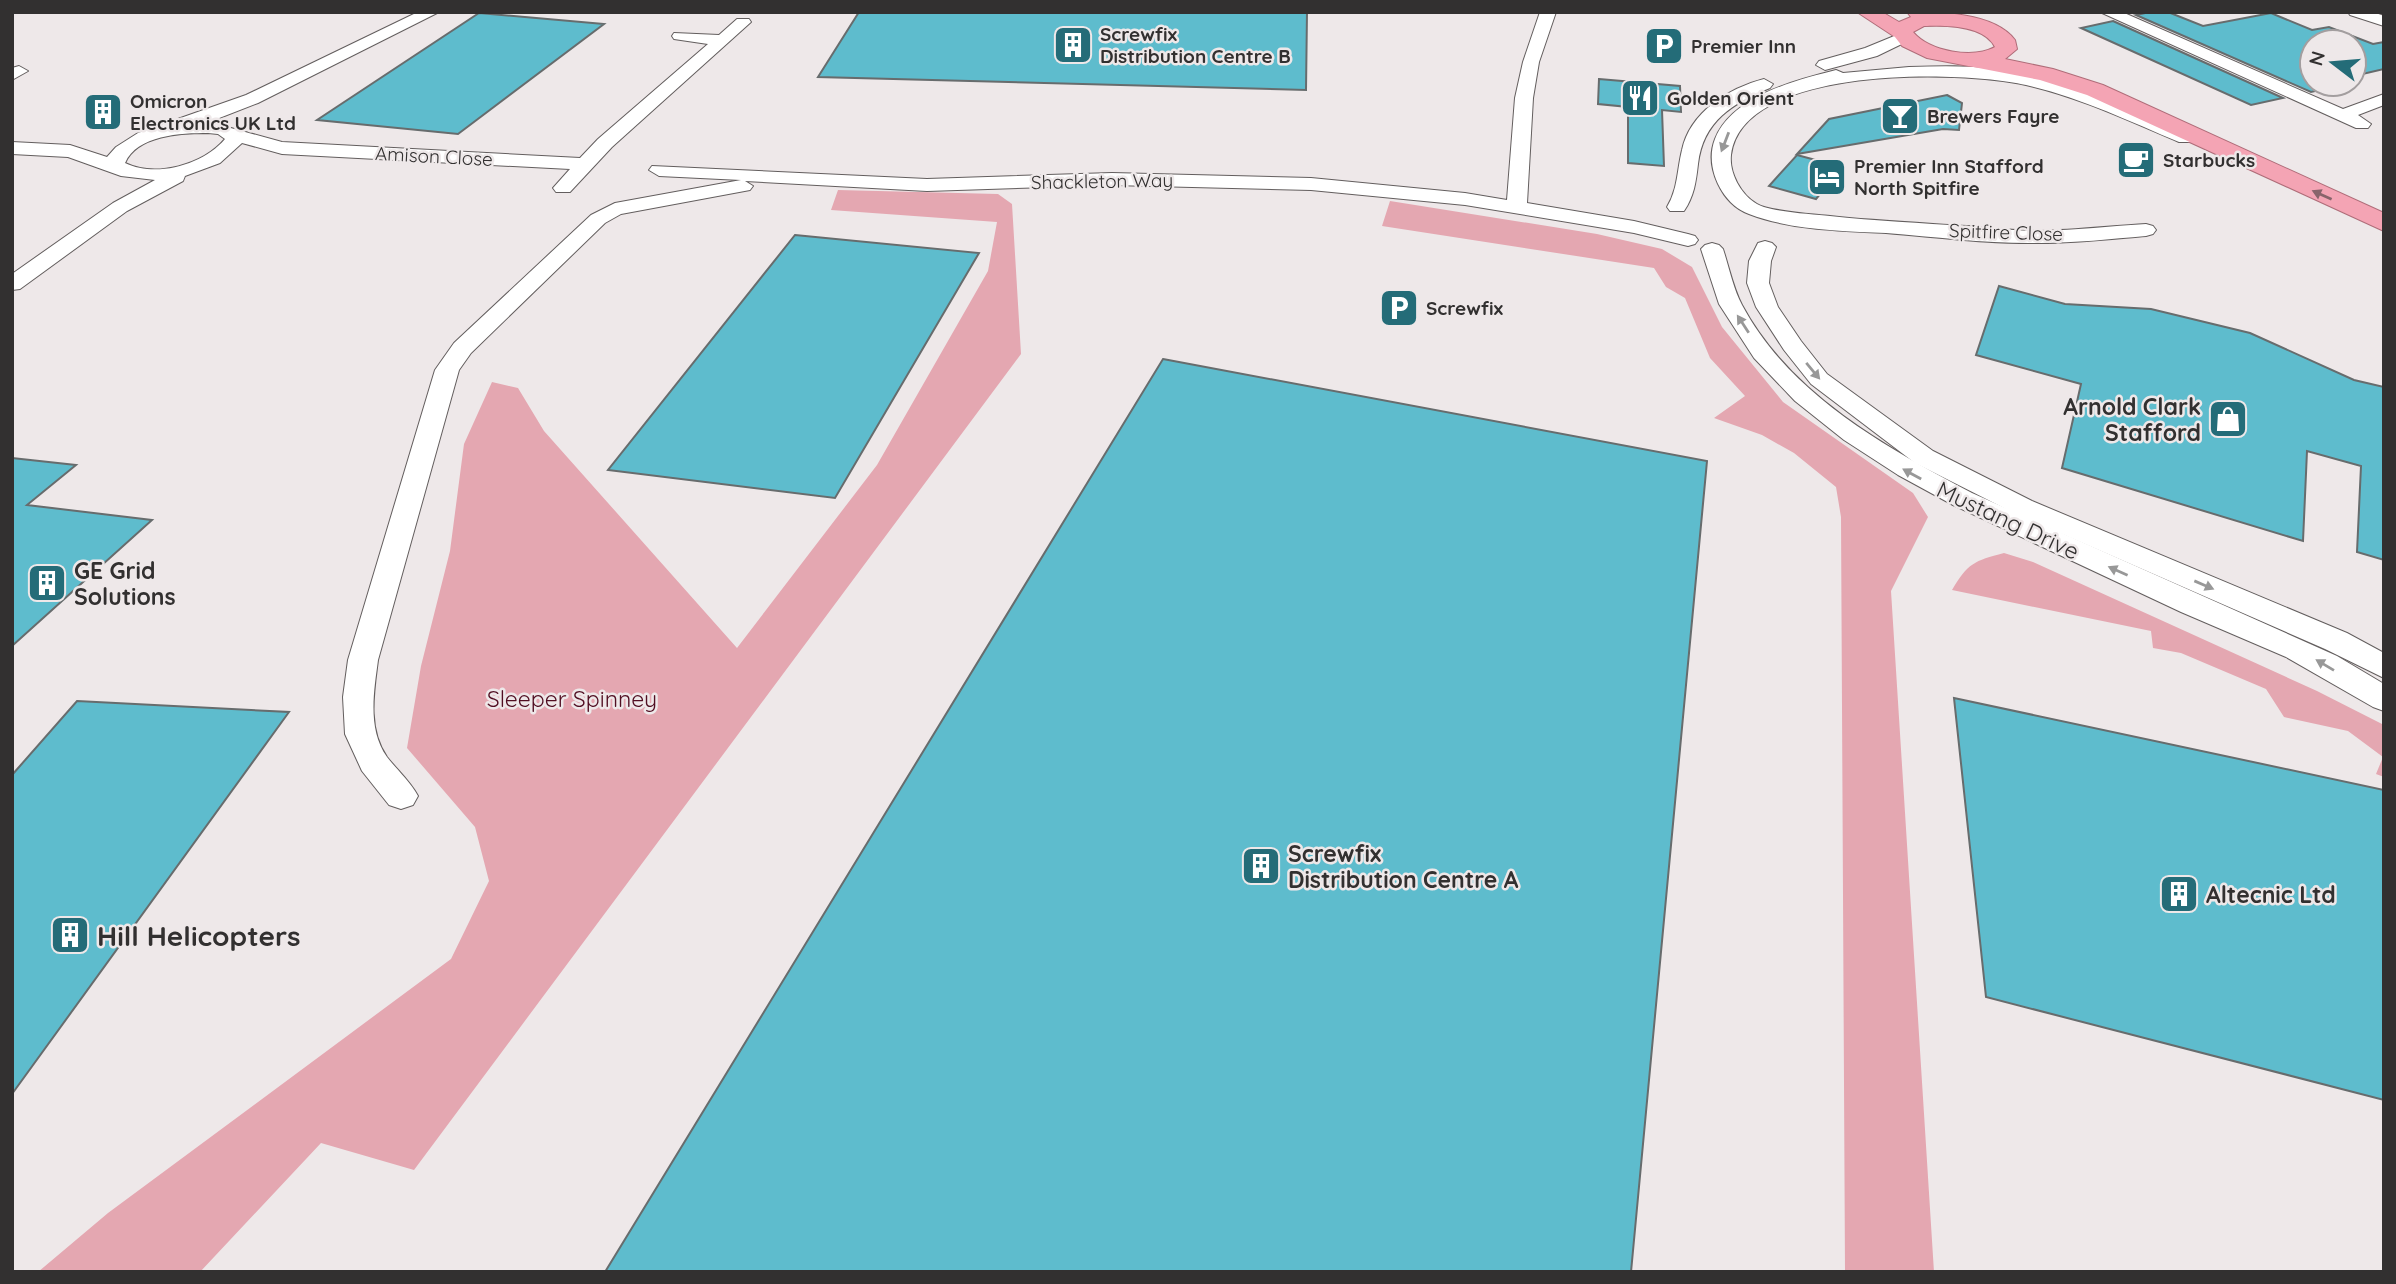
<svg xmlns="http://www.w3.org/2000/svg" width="2396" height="1284" font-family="Quicksand,sans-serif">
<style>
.green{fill:#e4a7b1}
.building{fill:#5ebccd;stroke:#676c6d;stroke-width:2}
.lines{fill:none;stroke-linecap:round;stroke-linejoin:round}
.minor-casing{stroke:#635e5e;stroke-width:2}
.trunk-casing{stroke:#af6d79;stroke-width:2}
.minor{fill:#fff;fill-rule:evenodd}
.trunk{fill:#f4a4b4;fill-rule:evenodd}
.oneway{fill:#989898}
.oneway2{fill:#89646b}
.labels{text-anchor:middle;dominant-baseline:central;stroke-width:5;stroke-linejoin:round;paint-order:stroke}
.far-poi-label{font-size:19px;font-weight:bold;fill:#323030;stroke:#eee8e9;text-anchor:start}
.far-street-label{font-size:19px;fill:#323030;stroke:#eee8e9}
.poi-label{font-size:23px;font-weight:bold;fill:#323030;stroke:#eee8e9;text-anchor:start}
.street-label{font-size:23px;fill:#323030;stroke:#eee8e9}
.park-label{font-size:23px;fill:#510e22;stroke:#eee8e9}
.near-poi-label{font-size:28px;font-weight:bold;fill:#323030;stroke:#eee8e9;text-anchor:start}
</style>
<rect width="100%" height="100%" fill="#eee8e9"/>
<!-- green -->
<g class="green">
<path d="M838,190L998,194L1012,204L1021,354L414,1170L321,1143L200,1272H38L108,1213L451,959L489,881L475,827L407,748L421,666L450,551L464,444L492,382L518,388L544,431L737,648L877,465L988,271L997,222L831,210Z"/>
<path d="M1390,201L1597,234L1662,249L1692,267L1722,327L1783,402L1913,493L1928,517L1891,591L1934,1272H1845L1841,517L1836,487L1794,453L1762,435L1714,418L1745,396L1710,358L1685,298L1666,287L1654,268L1382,226Z"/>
<path d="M2004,553L2033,562L2317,691L2384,725V777L2376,774L2383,757L2348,731L2284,717L2266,689L2181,653L2153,648L2151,631L1952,590C1968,563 1974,561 2004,553Z"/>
</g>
<!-- building -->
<g class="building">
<path d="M859,12H1307L1306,90L818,77Z"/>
<path d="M2150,12H2168L2203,26L2271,13L2312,30L2329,27L2373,44L2384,42V69L2354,76V42H2312V84L2342,85L2311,92L2136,15Z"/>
<path d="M479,13L604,24L458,134L317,120Z"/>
<path d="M2113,21L2283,98L2251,105L2081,28Z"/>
<path d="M1599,79L1680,86L1681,112L1662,110L1664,166L1628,163V107L1598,104Z"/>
<path d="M1947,95L1962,103L1959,130L1943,129L1797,154L1829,119Z"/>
<path d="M1797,155L1842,167L1816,199L1769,186Z"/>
<path d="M795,235L979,253L835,498L608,470Z"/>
<path d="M1999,286L2065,304L2151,309L2250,333L2354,380L2384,387V560L2357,552L2361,466L2307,451L2303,541L2062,468L2081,384L1976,355Z"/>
<path d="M1163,359L1707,461L1631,1272H605Z"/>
<path d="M12,458L76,465L27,505L152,520L12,646Z"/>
<path d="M1954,698L2384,790V1100L1986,997Z"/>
<path d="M77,701L289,712L12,1094V775Z"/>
</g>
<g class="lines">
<!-- minor casing -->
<g class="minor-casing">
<g id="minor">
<path d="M418,12H439L258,103L209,122L282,142L580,158L598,139L708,44L674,39L672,36L674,33L719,35L737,19H749L751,22L612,147L570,192H556L553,188L570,169L282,154L242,143L220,163L185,176L183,181L127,211L20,289L12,290V274L113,203L155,180L121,176L68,157L12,154V142L70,145L107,157L116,147L138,133L246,95ZM208,133L218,134L225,139C203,165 156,178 125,163C137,135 181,133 208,133Z"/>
<path d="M1540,12H1556L1539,62L1533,98L1527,203L1634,221L1688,234L1695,236L1698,240L1695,244L1688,246L1634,233L1465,205L1311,190L1112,185L927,191L745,181L753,186L750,190L621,214L605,223L471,353L459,370L378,660C374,691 367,729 387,757C397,770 410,781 418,796L413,805L401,809L389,805L362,771L345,734L343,697L348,660L435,370L454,343L591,215L615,203L741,180L659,176L649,170L652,166L927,179L1112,173L1311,178L1465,193L1507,200L1515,98L1523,62Z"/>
<path d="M2100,12H2122L2343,109L2384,94V105L2358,115L2371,124L2368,128H2356Z"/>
<path d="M2348,12H2373L2384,16V26L2350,15Z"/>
<path d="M1904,32L1912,37L1910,40L1877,56L1825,70L1816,65L1819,61L1865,48Z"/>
<path d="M19,66L28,71L12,80V68Z"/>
<path d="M1909,67C1939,66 1970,65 2000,70C2067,79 2130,109 2193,134L2195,138L2193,142H2179C2129,121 2079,97 2026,85C1961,70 1742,65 1731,155C1729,173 1741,195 1757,204C1771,212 1813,214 1830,216C1875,221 1921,223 1967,226C1991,228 2016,231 2041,231C2076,230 2111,226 2146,224L2153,226L2156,230L2153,234L2146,236C2111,239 2075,243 2040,243C1989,244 1937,237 1886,233C1842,231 1790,230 1749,214C1722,204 1704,167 1715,139C1732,96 1796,80 1836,70L1843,73Z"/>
<path d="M1764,79L1773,84L1770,88C1733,103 1703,121 1698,164C1696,182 1694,196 1684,211H1670L1667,207C1678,189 1677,170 1682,150C1690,112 1729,88 1764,79Z"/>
<path d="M1765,241L1772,243L1776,247L1771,261L1769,283L1778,307L1801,341L1827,374L1933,451L2032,501L2347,633L2384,653V678L2325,649L2014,513L1915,463L1811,384L1784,350L1756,307L1747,283L1749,261L1758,243Z"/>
<path d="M1712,243L1719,245L1723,249C1729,267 1733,288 1742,305C1790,395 1886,447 1972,493L2337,656L2384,684V711L2373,707L2286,657L2181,612L1953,505L1898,475L1844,440L1795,401L1754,358L1719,304L1701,249L1705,245Z"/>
</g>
</g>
<!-- trunk casing -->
<g class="trunk-casing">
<path id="trunk" d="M1857,12H1882L1899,22L1911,17L1907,12C1938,12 1994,12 2015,40L2017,49L2005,59L2053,69L2103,85L2384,213V231L2087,95L2040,80L1927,58L1902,46L1895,37ZM1924,26C1945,25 1984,25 1995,47C1973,59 1930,52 1913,32Z"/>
</g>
<!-- minor -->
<use href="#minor" class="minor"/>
<!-- trunk -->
<use href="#trunk" class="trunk"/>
</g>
<!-- one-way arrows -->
<defs><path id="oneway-solid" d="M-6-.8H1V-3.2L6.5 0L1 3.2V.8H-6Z" transform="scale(1.75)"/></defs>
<g class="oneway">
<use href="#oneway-solid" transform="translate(1725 142) rotate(111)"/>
<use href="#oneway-solid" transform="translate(1743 324) rotate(-123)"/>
<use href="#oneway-solid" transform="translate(1813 371) rotate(50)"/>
<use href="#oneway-solid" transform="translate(1912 474) rotate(-151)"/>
<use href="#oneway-solid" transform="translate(2118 571) rotate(-156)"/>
<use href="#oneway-solid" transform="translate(2204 585) rotate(23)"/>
<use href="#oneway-solid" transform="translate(2325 665) rotate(-149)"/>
</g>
<use class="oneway2" href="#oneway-solid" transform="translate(2322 195) rotate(-156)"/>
<!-- icons -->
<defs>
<g id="building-square" transform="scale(2.0125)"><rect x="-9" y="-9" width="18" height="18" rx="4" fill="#246c78" stroke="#eee8e9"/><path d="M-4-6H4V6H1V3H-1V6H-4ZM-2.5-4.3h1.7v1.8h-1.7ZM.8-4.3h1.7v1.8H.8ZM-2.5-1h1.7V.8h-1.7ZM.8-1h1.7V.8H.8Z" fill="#fff"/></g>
<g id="parking-square" transform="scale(2.0125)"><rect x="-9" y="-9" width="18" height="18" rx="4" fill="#246c78" stroke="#eee8e9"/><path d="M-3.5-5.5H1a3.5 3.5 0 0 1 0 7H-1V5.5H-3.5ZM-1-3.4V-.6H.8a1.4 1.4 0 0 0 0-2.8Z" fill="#fff"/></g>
<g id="restaurant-square" transform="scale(2.0125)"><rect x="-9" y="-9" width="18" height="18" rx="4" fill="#246c78" stroke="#eee8e9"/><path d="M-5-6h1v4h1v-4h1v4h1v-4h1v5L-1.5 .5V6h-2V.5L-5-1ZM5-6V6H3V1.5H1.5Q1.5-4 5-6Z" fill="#fff"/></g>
<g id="bar-square" transform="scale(2.0125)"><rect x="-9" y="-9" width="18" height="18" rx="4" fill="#246c78" stroke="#eee8e9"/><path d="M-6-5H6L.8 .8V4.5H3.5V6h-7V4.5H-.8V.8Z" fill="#fff"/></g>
<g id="cafe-square" transform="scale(2.0125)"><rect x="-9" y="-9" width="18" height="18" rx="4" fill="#246c78" stroke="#eee8e9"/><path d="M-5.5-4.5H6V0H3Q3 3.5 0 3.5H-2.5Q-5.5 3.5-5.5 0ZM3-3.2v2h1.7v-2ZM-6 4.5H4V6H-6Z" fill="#fff"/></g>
<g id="hotel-square" transform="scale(2.0125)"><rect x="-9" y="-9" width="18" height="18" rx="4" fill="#246c78" stroke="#eee8e9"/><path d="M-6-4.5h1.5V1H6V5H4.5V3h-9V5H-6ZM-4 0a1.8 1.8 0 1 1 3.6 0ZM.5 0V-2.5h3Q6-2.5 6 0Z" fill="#fff"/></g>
<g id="shop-square" transform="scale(2.0125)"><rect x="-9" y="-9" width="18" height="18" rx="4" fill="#246c78" stroke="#eee8e9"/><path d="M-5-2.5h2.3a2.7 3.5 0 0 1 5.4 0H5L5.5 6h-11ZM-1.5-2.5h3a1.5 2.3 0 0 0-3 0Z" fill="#fff"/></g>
</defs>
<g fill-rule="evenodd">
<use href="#building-square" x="1073" y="45"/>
<use href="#parking-square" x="1664" y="46"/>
<use href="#restaurant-square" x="1640" y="98"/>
<use href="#building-square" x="103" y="112"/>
<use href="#bar-square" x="1900" y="116"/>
<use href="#cafe-square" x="2136" y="160"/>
<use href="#hotel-square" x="1827" y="177"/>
<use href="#parking-square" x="1399" y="308"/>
<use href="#shop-square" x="2228" y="419"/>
<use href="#building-square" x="47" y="583"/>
<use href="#building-square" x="1261" y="866"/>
<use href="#building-square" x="2179" y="894"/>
<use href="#building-square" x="70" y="935"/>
</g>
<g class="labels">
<!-- far-poi labels -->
<g class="far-poi-label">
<text x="1100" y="34">Screwfix<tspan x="1100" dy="22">Distribution Centre B</tspan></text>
<text x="1691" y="46">Premier Inn</text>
<text x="1667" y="98">Golden Orient</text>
<text x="130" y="101">Omicron<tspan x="130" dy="22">Electronics UK Ltd</tspan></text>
<text x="1927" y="116">Brewers Fayre</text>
<text x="2163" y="160">Starbucks</text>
<text x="1854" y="166">Premier Inn Stafford<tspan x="1854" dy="22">North Spitfire</tspan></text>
<text x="1426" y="308">Screwfix</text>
</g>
<!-- far-street labels -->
<g class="far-street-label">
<text transform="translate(434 156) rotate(3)">Amison Close</text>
<text transform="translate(1102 181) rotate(-1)">Shackleton Way</text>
<text transform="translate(2006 232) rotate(2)">Spitfire Close</text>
</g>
<!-- poi labels -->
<g class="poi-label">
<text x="2201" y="406" text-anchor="end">Arnold Clark<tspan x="2201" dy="26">Stafford</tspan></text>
<text x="74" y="570">GE Grid<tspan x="74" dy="26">Solutions</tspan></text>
<text x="1288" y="853">Screwfix<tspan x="1288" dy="26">Distribution Centre A</tspan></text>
<text x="2206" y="894">Altecnic Ltd</text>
</g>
<!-- street labels -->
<g class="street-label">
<text transform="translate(2008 520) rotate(25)">Mustang Drive</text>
</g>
<!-- park labels -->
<g class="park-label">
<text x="572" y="698">Sleeper Spinney</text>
</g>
<!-- near-poi labels -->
<g class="near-poi-label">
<text x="97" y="935">Hill Helicopters</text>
</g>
</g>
<!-- border -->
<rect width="2396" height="1284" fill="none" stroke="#323030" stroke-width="28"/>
<!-- north arrow -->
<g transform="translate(2333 63) rotate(286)"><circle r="33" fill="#eee8e9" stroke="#a39e9f" stroke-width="2"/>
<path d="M0-5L12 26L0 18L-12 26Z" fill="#246c78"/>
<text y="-10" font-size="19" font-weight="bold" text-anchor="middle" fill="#323030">N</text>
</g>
</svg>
